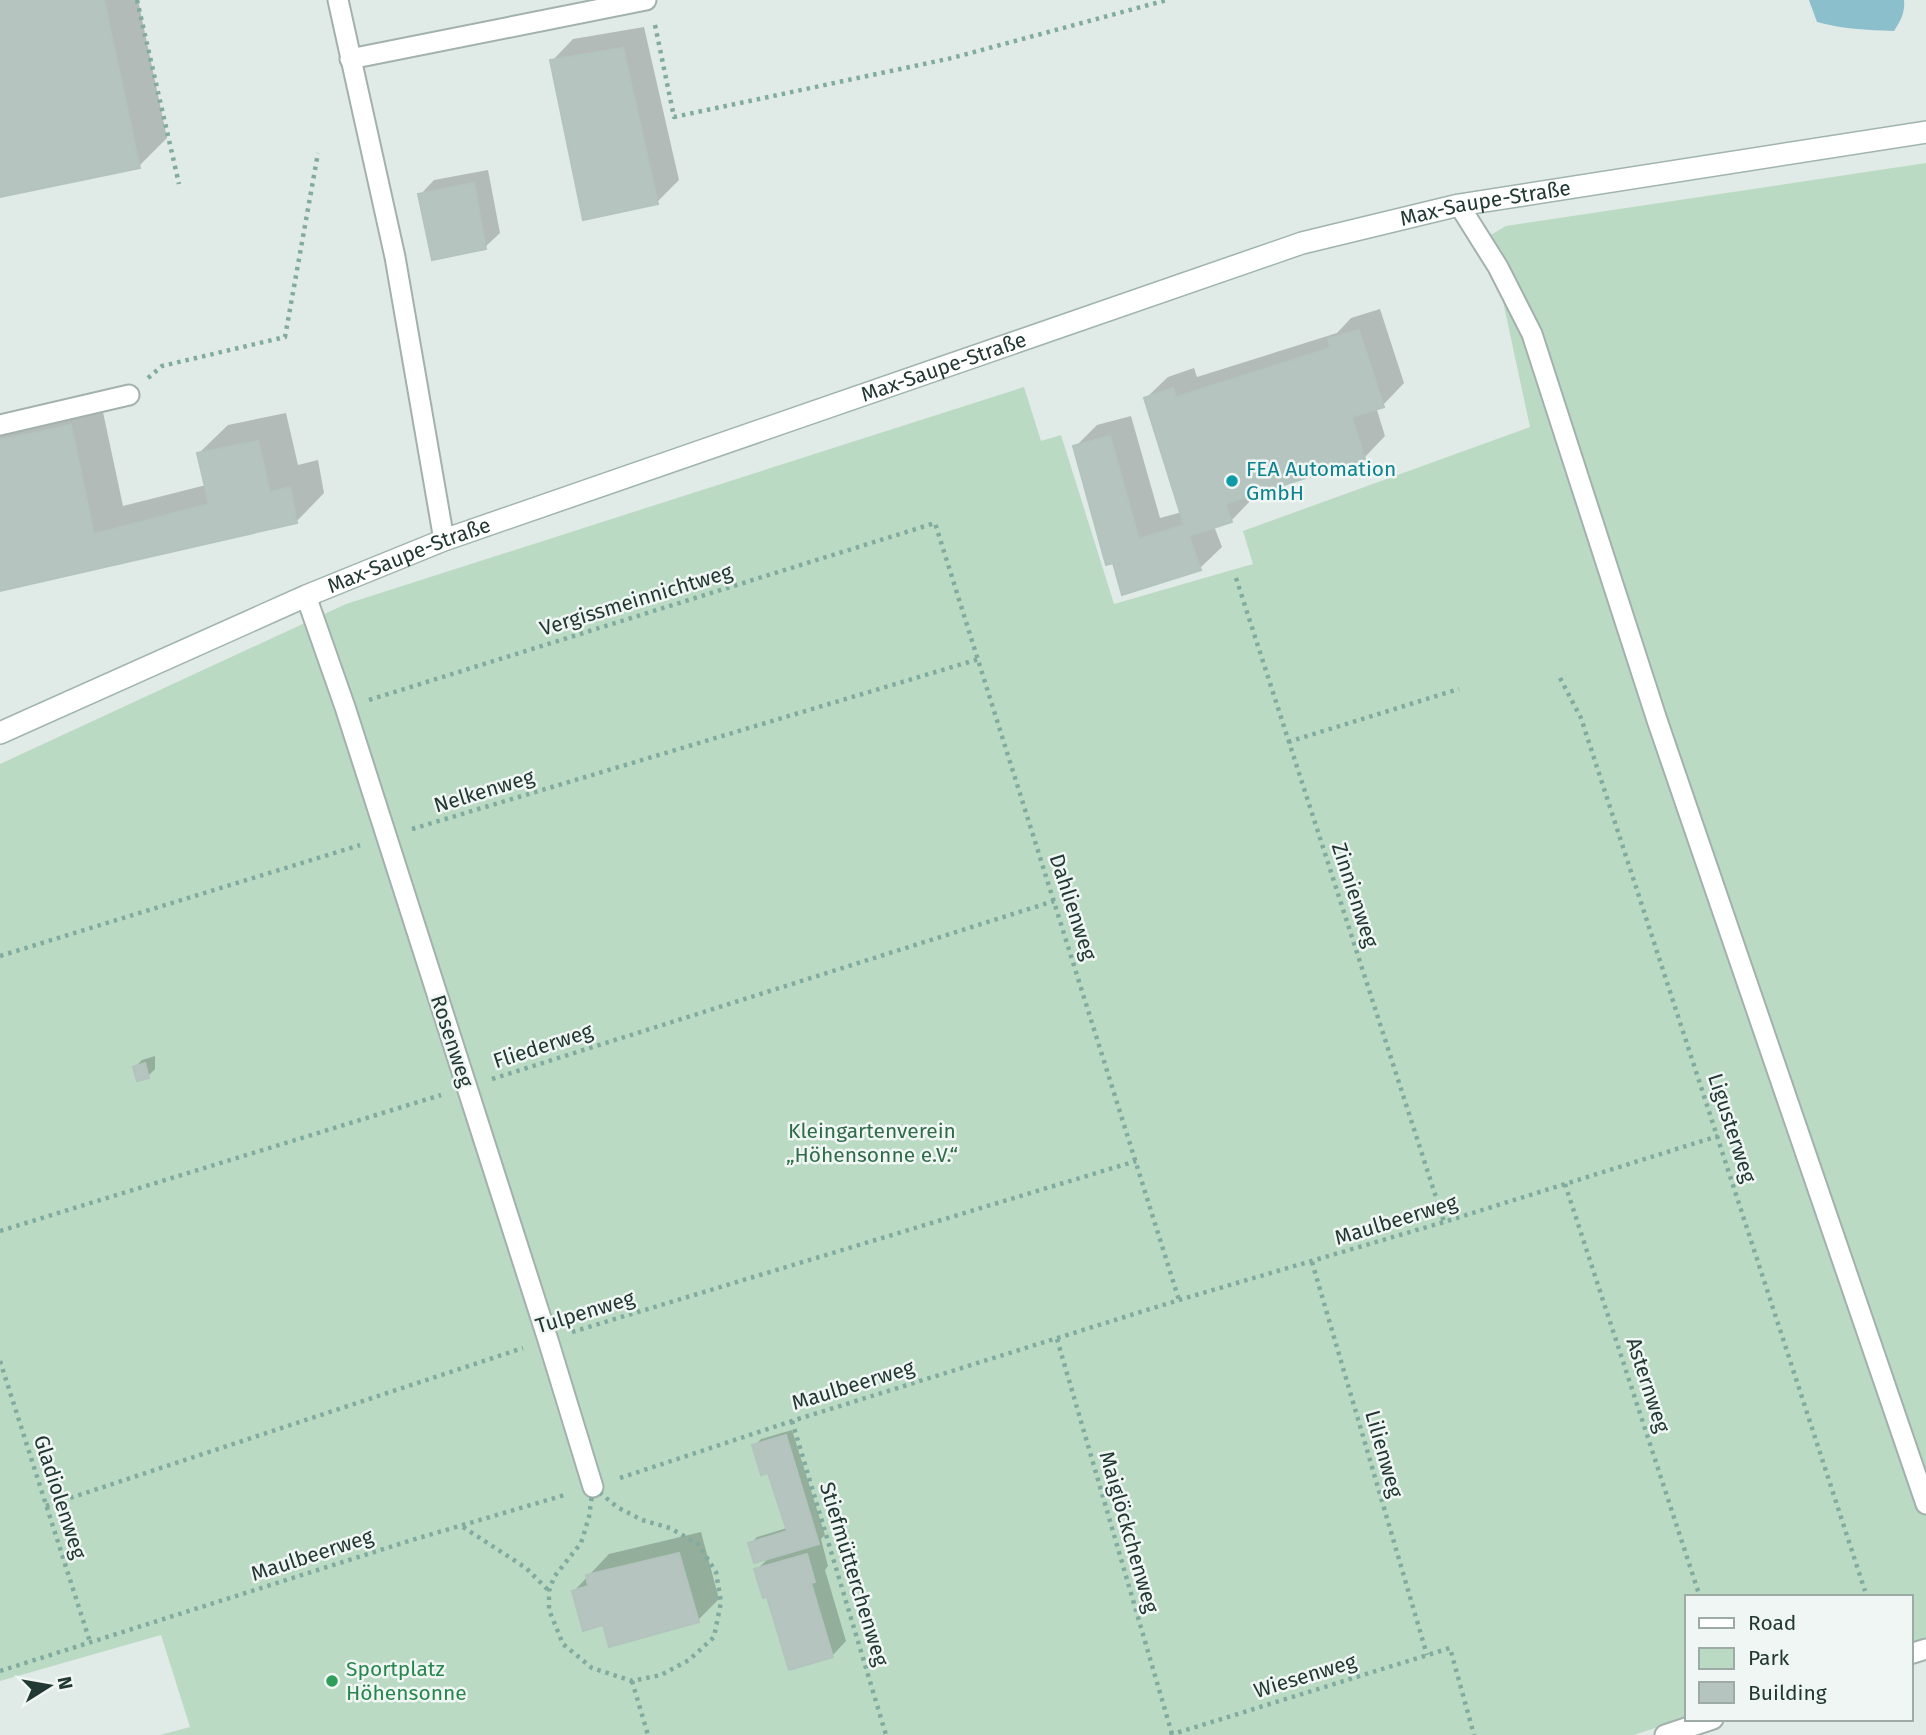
<svg xmlns="http://www.w3.org/2000/svg" width="1926" height="1735" font-family="'Fira Sans',sans-serif">
<style>
.green{fill:#badac4}
.water{fill:#8bbfcc}
.shadow{fill:#0003}
.building{fill:#b5c4bf;stroke:#b3c3bd;stroke-width:2}
.lines{fill:none;stroke-linecap:round;stroke-linejoin:round}
.lane-casing{stroke:#a3b1ad;stroke-width:23}
.secondary-casing{stroke:#a0b4ae;stroke-width:24}
.path{stroke:#82aba0;stroke-width:4.5;stroke-dasharray:3.5 5;stroke-linecap:butt}
.lane{stroke:#fff;stroke-width:19}
.secondary{stroke:#fff;stroke-width:21}
.culture-dot{fill:#0f9aa8;stroke:#f0f6f3;stroke-width:2.5}
.leisure-dot{fill:#2e9e5b;stroke:#f0f6f3;stroke-width:2.5}
.labels{text-anchor:middle;dominant-baseline:central;stroke-width:5;stroke-linejoin:round;paint-order:stroke}
.street-label{font-size:21px;fill:#223833;stroke:#f0f6f3}
.culture-label{font-size:21px;fill:#0d838f;stroke:#f0f6f3;text-anchor:start}
.park-label{font-size:21px;fill:#2f6c49;stroke:#f0f6f3}
.leisure-label{font-size:21px;fill:#27864d;stroke:#f0f6f3;text-anchor:start}
</style>
<rect width="100%" height="100%" fill="#e0eae6"/>
<!-- green -->
<path class="green" d="M1926,163V1641L1910,1646V1597H1686V1718L1634,1735H160L190,1727L161,1635L0,1681V764L346,604L1024,387L1041,441L1061,435L1114,604L1253,564L1243,531L1530,427L1489,236L1506,226Z"/>
<!-- water -->
<path class="water" d="M1809,0H1904C1905,13 1901,20 1894,31C1867,30 1842,29 1817,22Z"/>
<!-- shadow -->
<g class="shadow">
<path d="M0,0H138L167,138L139,166L0,195Z"/>
<path d="M644,27L679,180L657,202L552,61L573,39Z"/>
<path d="M488,170L500,233L485,247L420,195L434,180Z"/>
<path d="M1380,309L1404,383L1383,405L1376,407L1385,436L1364,458L1250,494L1252,499L1231,521L1214,526L1222,547L1200,568L1123,593L1075,447L1097,425L1131,416L1160,518L1182,512L1146,398L1168,377L1194,368L1197,377L1337,333L1351,318Z"/>
<path d="M100,398L123,506L206,485L199,453L228,425L286,413L298,465L318,460L324,493L296,522L0,589V419Z"/>
<path d="M155,1056V1069L148,1076L135,1067L142,1060Z"/>
<path d="M792,1430L825,1535L821,1539L828,1566L825,1570L846,1641L832,1656L769,1595L756,1570L770,1557L750,1544L757,1537L787,1528L770,1470L754,1446L761,1439Z"/>
<path d="M701,1532L719,1599L698,1620L605,1623L574,1591L609,1554Z"/>
</g>
<!-- building -->
<g class="building">
<path d="M0,0H104L140,168L0,197Z"/>
<path d="M623,48L658,204L583,220L550,60Z"/>
<path d="M474,183L486,249L432,260L418,194Z"/>
<path d="M1359,330L1384,407L1352,417L1365,459L1225,504L1232,522L1189,536L1201,570L1122,595L1113,563L1106,565L1073,446L1110,436L1139,539L1184,525L1144,398L1173,388L1176,397L1330,348L1328,339Z"/>
<path d="M71,425L94,534L209,504L197,453L258,441L270,492L290,487L297,523L0,591V440Z"/>
<path d="M145,1063L149,1078L137,1081L133,1067Z"/>
<path d="M786,1435L819,1544L754,1563L748,1543L787,1531L768,1473L761,1475L752,1445Z"/>
<path d="M679,1553L699,1622L609,1647L603,1625L583,1631L572,1591L588,1586L586,1575Z"/>
<path d="M807,1554L815,1582L811,1583L833,1657L789,1670L767,1597L763,1598L754,1569Z"/>
</g>
<g class="lines">
<!-- lane casing -->
<g class="lane-casing">
<g id="lane">
<path d="M338,0L395,257L444,540"/>
<path d="M350,59L646,0"/>
<path d="M1459,205L1498,267L1532,334L1657,720L1926,1504"/>
<path d="M0,425L129,395"/>
<path d="M306,596L345,707L548,1340L593,1487"/>
<path d="M1910,1654L1926,1649"/>
<path d="M1665,1735L1713,1719"/>
</g>
</g>
<!-- secondary casing -->
<g class="secondary-casing">
<g id="secondary">
<path id="s1" d="M0,733L306,596L444,540L1302,243L1459,205L1926,132"/>
</g>
</g>
<!-- path -->
<g class="path">
<path d="M137,0L179,184"/>
<path d="M655,25L674,117L952,58L1167,0"/>
<path d="M148,378L162,366L285,337L318,153"/>
<path d="M1236,578L1444,1222"/>
<path d="M1560,678L1581,718L1865,1591"/>
<path d="M369,700L935,523L1179,1300"/>
<path d="M1288,742L1459,689"/>
<path d="M412,829L979,659"/>
<path d="M0,956L360,845"/>
<path d="M492,1079L1054,901"/>
<path d="M1565,1184L1700,1597"/>
<path d="M0,1231L441,1095"/>
<path d="M1312,1262L1427,1655"/>
<path d="M572,1332L1136,1161"/>
<path d="M1057,1339L1172,1734"/>
<path d="M0,1361L90,1642"/>
<path d="M792,1421L886,1735"/>
<path d="M620,1478L792,1421L1179,1300L1444,1222L1718,1136"/>
<path d="M593,1487L617,1507L642,1520L670,1528L698,1544L716,1572L721,1602L714,1637L689,1660L661,1675L632,1681L592,1668L563,1644L549,1610V1591L554,1577L581,1543L589,1517Z"/>
<path d="M46,1506L523,1348"/>
<path d="M463,1527L526,1568L549,1591"/>
<path d="M0,1671L412,1540L568,1494"/>
<path d="M632,1681L648,1735"/>
<path d="M1170,1735L1450,1648L1474,1735"/>
</g>
<!-- lane -->
<use href="#lane" class="lane"/>
<!-- secondary -->
<use href="#secondary" class="secondary"/>
</g>
<!-- markers -->
<circle class="culture-dot" cx="1232" cy="481" r="7"/>
<circle class="leisure-dot" cx="332" cy="1681" r="7"/>
<g class="labels">
<!-- street labels -->
<g class="street-label">
<text stroke="none"><textPath href="#s1" startOffset="1580">Max-Saupe-Straße</textPath></text>
<text stroke="none"><textPath href="#s1" startOffset="1013">Max-Saupe-Straße</textPath></text>
<text stroke="none"><textPath href="#s1" startOffset="446">Max-Saupe-Straße</textPath></text>
<text transform="translate(636 600) rotate(-17)">Vergissmeinnichtweg</text>
<text transform="translate(484 791) rotate(-17)">Nelkenweg</text>
<text transform="translate(1355 895) rotate(72)">Zinnienweg</text>
<text transform="translate(1073 907) rotate(72)">Dahlienweg</text>
<text transform="translate(452 1041) rotate(72)">Rosenweg</text>
<text transform="translate(543 1046) rotate(-18)">Fliederweg</text>
<text transform="translate(1732 1128) rotate(72)">Ligusterweg</text>
<text transform="translate(1396 1220) rotate(-17)">Maulbeerweg</text>
<text transform="translate(585 1312) rotate(-17)">Tulpenweg</text>
<text transform="translate(853 1385) rotate(-17)">Maulbeerweg</text>
<text transform="translate(1648 1385) rotate(72)">Asternweg</text>
<text transform="translate(1384 1454) rotate(74)">Lilienweg</text>
<text transform="translate(60 1497) rotate(72)">Gladiolenweg</text>
<text transform="translate(1129 1532) rotate(74)">Maiglöckchenweg</text>
<text transform="translate(312 1555) rotate(-18)">Maulbeerweg</text>
<text transform="translate(854 1574) rotate(73)">Stiefmütterchenweg</text>
<text transform="translate(1305 1676) rotate(-17)">Wiesenweg</text>
</g>
<!-- culture labels -->
<g class="culture-label">
<text x="1246" y="469">FEA Automation<tspan x="1246" dy="24">GmbH</tspan></text>
</g>
<!-- park labels -->
<g class="park-label">
<text x="872" y="1131">Kleingartenverein<tspan x="872" dy="24">„Höhensonne e.V.“</tspan></text>
</g>
<!-- leisure labels -->
<g class="leisure-label">
<text x="346" y="1669">Sportplatz<tspan x="346" dy="24">Höhensonne</tspan></text>
</g>
</g>
<!-- legend -->
<rect x="1685" y="1595" width="228" height="126" fill="#f0f6f3" stroke="#9eaaa6" stroke-width="2"/>
<rect x="1699" y="1618" width="35" height="10" fill="#ffffff" stroke="#9eaaa6" stroke-width="2"/>
<text x="1748" y="1630" font-size="21" fill="#223833">Road</text>
<rect x="1699" y="1648" width="35" height="21" fill="#badac4" stroke="#9eaaa6" stroke-width="2"/>
<text x="1748" y="1665" font-size="21" fill="#223833">Park</text>
<rect x="1699" y="1682" width="35" height="21" fill="#b5c4bf" stroke="#9eaaa6" stroke-width="2"/>
<text x="1748" y="1700" font-size="21" fill="#223833">Building</text>
<!-- north arrow -->
<g transform="translate(49 1686) rotate(79)" stroke="#f0f6f3" stroke-width="5" paint-order="stroke">
<path d="M0-5L12 26L0 18L-12 26Z" fill="#223833"/>
<text y="-10" font-size="19" font-weight="bold" text-anchor="middle" fill="#223833">N</text>
</g>
</svg>
